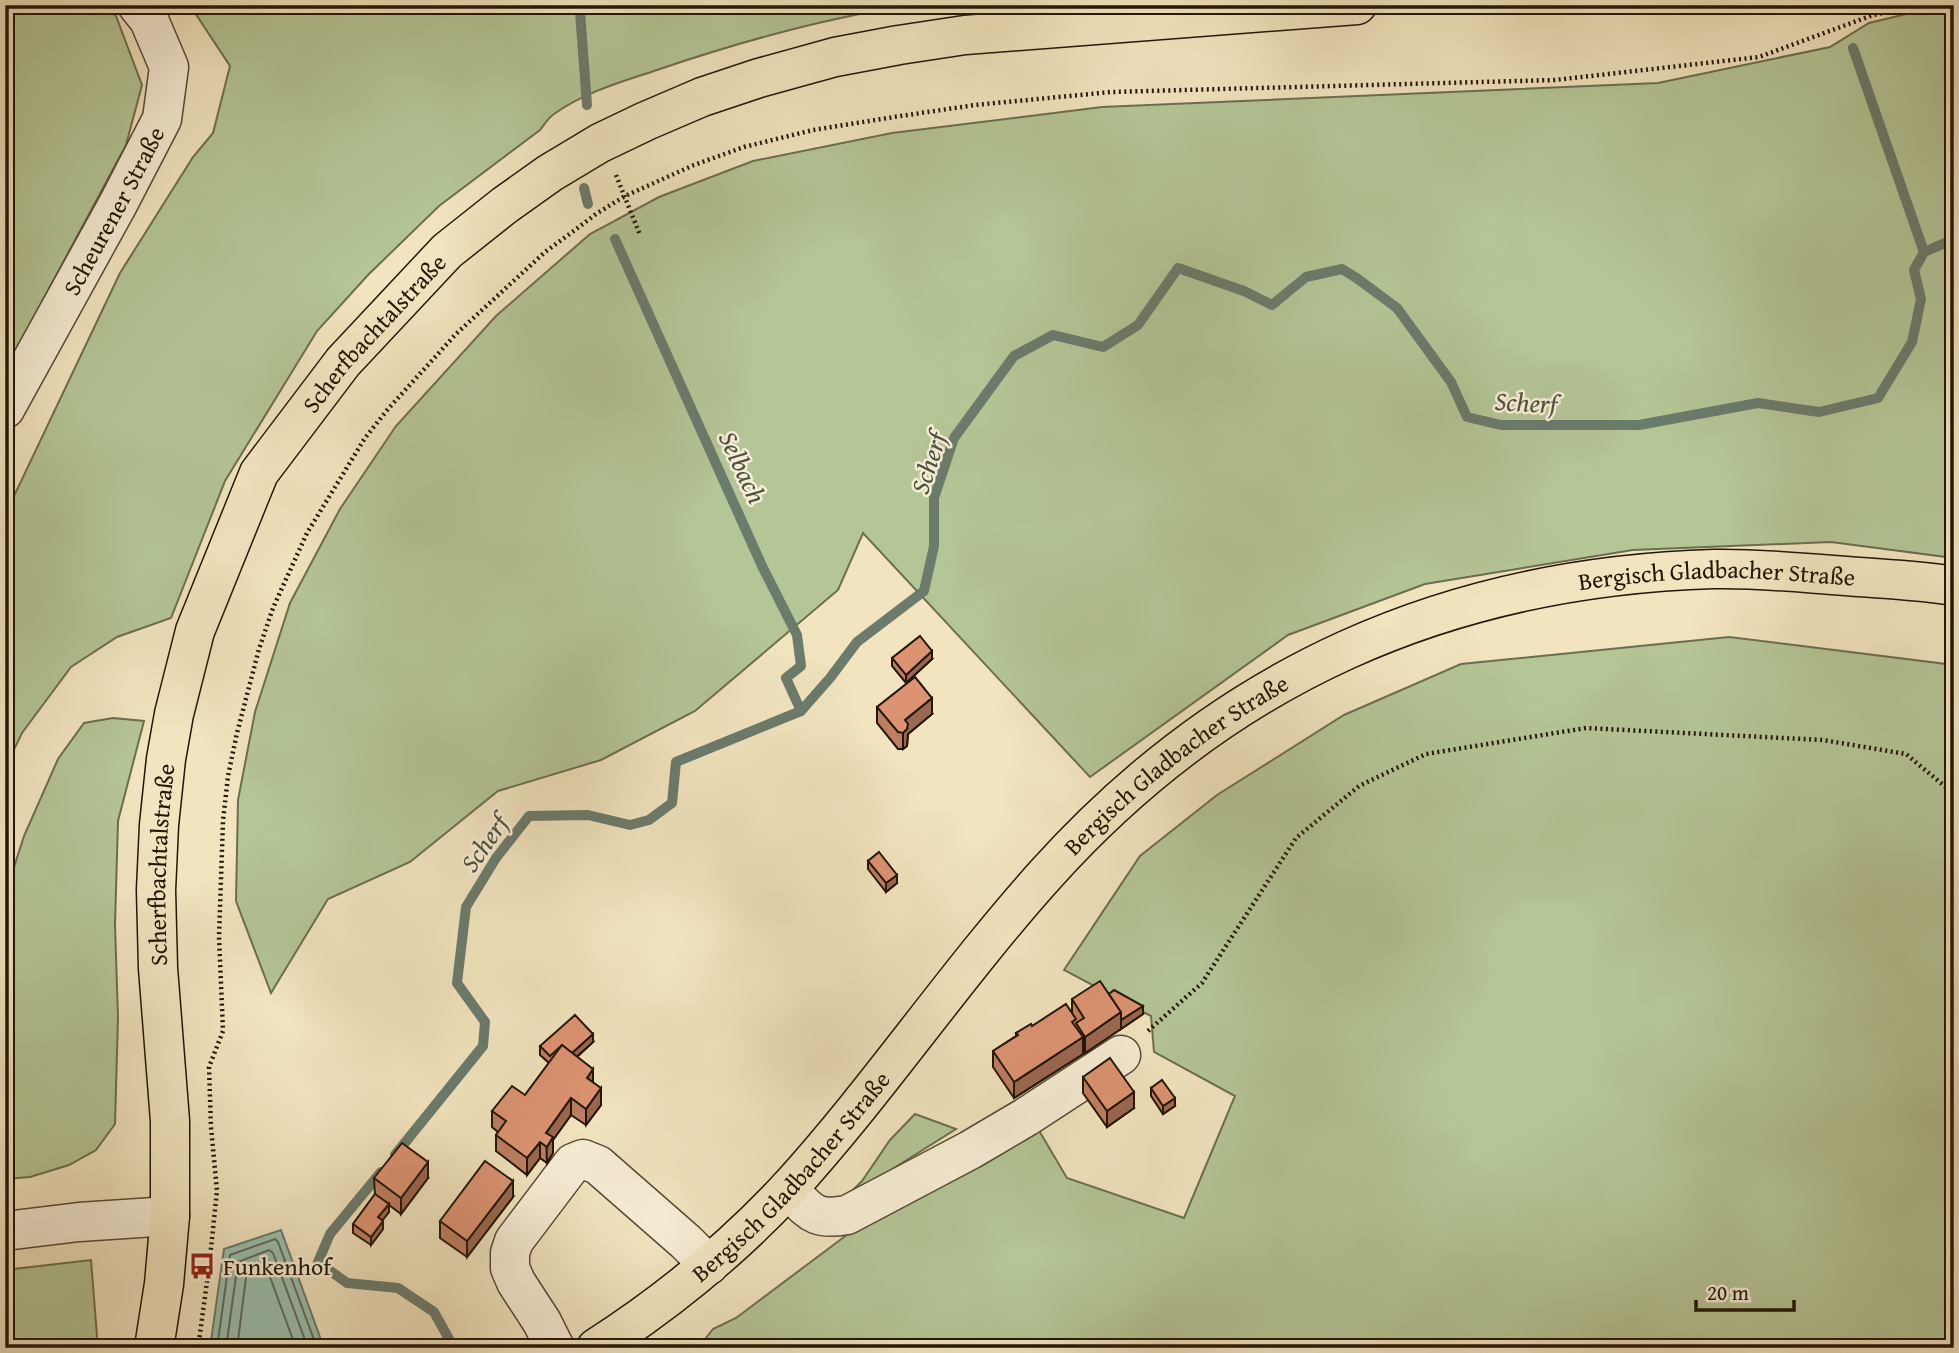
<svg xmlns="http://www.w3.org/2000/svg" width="1959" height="1353" font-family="'Gentium Book Plus',serif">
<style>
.green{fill:#b4c596;stroke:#6c6e4e;stroke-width:2}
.water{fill:#9bbfaf;stroke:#6b7b6c;stroke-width:2}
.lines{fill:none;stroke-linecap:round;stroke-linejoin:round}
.shore{stroke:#5f6a5b;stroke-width:2}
.stream{stroke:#6b7b6c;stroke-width:10}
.minor-casing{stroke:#564a35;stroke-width:41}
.major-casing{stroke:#231607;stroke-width:41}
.path{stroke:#231607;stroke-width:4.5;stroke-dasharray:2 3.5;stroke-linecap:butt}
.minor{stroke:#f6edd5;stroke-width:38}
.major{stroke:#f1e4bf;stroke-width:38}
.wall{fill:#bd7e61;stroke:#231607;stroke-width:2}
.shaded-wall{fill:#9a674f;stroke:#231607;stroke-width:2}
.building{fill:#dc9371;stroke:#231607;stroke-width:2}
.labels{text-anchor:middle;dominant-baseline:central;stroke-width:5;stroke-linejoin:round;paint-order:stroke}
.street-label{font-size:24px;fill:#231607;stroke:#f6edd5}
.poi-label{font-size:24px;fill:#231607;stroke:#f6edd5;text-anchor:start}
.water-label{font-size:26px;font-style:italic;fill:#4d5142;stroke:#f6edd5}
</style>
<rect width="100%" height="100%" fill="#f1e4bf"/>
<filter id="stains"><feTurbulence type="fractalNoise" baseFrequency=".00286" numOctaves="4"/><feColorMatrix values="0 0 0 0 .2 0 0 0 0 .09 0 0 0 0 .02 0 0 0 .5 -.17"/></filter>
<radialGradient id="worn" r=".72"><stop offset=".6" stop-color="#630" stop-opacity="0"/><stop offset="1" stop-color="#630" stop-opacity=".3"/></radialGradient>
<!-- green -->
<g class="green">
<path d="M5,5H102L116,16L142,85L126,145L5,371Z"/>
<path d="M187,5H911C825,18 739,42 657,70C621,82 585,92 554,114C548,118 544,125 540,130L439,206L368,275L317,331L225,481L171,618L117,637L71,667L22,733L5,768V515L120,273L193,157L213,133L230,66L195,13Z"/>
<path d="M1944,5H1954V558L1831,542L1633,550L1425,584L1288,635L1090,777L863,533L838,590L695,711L601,760L498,791L410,862L328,899L271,993L236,901L238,800L255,712L290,603L340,509L396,426L496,316L590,234L659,197L753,161L892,133L1102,107L1658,83L1830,47L1869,23Z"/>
<path d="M1729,637L1954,665V1348H698L713,1329L736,1318L868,1219L1034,1122L1067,1178L1184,1218L1235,1096L1154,1052L1151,1016L1064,970L1140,856L1217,795L1344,715L1461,664Z"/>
<path d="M113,718L144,721L118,821L115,925L118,1017L115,1124L96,1150L69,1165L30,1177L5,1179V895L24,836L58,759L84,723Z"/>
<path d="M915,1114L956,1129L843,1200L862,1181L890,1140Z"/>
<path d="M91,1260L97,1336L94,1348H5V1270Z"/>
</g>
<!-- water -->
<path class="water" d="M281,1230L324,1348H210L224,1249Z"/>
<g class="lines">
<!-- shore -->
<g class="shore">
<path d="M217,1348L230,1255L275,1239L278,1242L317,1348"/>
<path d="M226,1348L238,1262L269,1250L273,1253L308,1348"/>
<path d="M237,1348L247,1270L263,1263L266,1266L296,1348"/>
</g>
<!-- stream -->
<g class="stream">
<path d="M582,5L580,12L587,105"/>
<path d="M1853,48L1924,252"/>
<path d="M584,188L588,204"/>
<path d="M615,239L762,566L797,635L801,666L786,678L801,711"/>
<path d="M395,1155L483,1046L485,1022L457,983L466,907L496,858L529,816L588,815L630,825L649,820L672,803L676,762L801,711L830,678L857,642L924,591L934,546V498L954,438L1014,356L1053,335L1103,347L1138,325L1178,268L1244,291L1272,305L1306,277L1342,269L1358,279L1397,308L1451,382L1467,417L1501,425H1639L1758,403L1819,412L1878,398L1912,342L1921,299L1914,270L1924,252L1954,239"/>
<path d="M381,1172L330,1234L318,1262L347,1283L398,1288L434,1312L454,1348"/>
</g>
<!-- minor casing -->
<g class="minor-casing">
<g id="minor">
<path id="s1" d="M5,409L118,204L162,119L169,67L149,20L137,5"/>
<path d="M788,1189C810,1211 813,1221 847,1215L970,1150L1026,1117L1121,1055"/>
<path d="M5,1231L79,1222L170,1216"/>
<path d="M555,1348L542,1322L516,1282L510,1268V1253L514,1241L573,1163L583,1159L598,1165L686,1242L709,1265"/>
</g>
</g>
<!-- major casing -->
<g class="major-casing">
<g id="major">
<path id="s2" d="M154,1348L164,1284L170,1216V1121L158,968L156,890L159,825L166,759L174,714L195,631L259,473L343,362L447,251L505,205L550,173L600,143L646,121L702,97L759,78L835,57L899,45L965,35L1357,5"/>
<path id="s3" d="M596,1348C666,1303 731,1250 788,1189C879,1089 955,975 1046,874C1225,675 1446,577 1714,569C1758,568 1802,573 1846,576C1882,579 1918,580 1954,586"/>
</g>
</g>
<!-- path -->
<g class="path">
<path d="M616,175L640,235"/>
<path d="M1148,1031L1202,983L1296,838L1359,786L1426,754L1586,728L1823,740L1906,754L1954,794"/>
<path d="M198,1348L209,1267L217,1191L211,1127L209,1067L223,1031L219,937L223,821L228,776L237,733L259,649L273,608L307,533L365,438L388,409L456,334L545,252L575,230L596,214L625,196L694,165L744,147L813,130L894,117L975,105L1111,92L1555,80L1759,57L1873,15L1923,5"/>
</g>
<!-- minor -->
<use href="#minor" class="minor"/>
<!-- major -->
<use href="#major" class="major"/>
</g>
<!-- wall -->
<g class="wall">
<path d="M892,658L932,659L906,683L892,666Z"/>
<path d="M877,707L932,714L908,734L907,746L903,749H898L877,723Z"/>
<path d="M868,861L897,883L886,892L868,869Z"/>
<path d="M1109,994L1143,1014L1085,1053L1083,1050V1054L1014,1098L993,1067V1051L1016,1036V1033L1032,1026L1072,1012V999Z"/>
<path d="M593,1042L577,1057L593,1083L601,1105L586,1125L571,1115L553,1140V1153L547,1163L540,1158L527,1175L496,1151V1135L498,1132L492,1127V1111L525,1095L549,1063L540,1055V1046Z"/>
<path d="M1083,1077L1134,1108L1107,1127L1083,1093Z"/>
<path d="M1151,1088L1175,1106L1163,1114L1151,1096Z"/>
<path d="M374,1178H428L401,1214L389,1205V1212L382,1220L383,1229L371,1245L353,1233V1224L375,1195Z"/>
<path d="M513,1197L467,1257L440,1238V1221Z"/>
</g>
<!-- shaded-wall -->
<g class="shaded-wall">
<path d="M932,651V659L906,683V675Z"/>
<path d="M932,698V714L908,734L907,746L903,749V733L905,720Z"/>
<path d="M897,875V883L886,892V883Z"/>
<path d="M1143,1006V1014L1121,1029V1020Z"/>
<path d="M1121,1012V1029L1085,1053V1037Z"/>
<path d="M593,1034V1042L571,1062V1054Z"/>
<path d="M1083,1037V1054L1014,1098V1082Z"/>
<path d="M593,1069V1085L587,1078Z"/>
<path d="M601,1088V1105L586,1125V1109Z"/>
<path d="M1134,1092V1108L1107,1127V1111Z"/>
<path d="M571,1098V1115L553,1140V1153L547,1163L546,1133Z"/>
<path d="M1175,1098V1106L1163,1114V1106Z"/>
<path d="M540,1142V1158L527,1175V1158Z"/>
<path d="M428,1162V1178L401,1214V1198Z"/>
<path d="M513,1181V1197L467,1257V1241Z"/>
<path d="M389,1204V1212L378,1226V1217Z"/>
<path d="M383,1221V1229L371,1245V1237Z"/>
</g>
<!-- building -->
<g class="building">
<path d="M920,636L932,651L906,675L892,658Z"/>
<path d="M915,677L932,698L905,720L908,724L907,729L903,733L898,732L877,707Z"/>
<path d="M879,852L897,875L886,883L868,861Z"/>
<path d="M1100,981L1121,1012L1085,1037L1076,1023L1084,1018L1072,999Z"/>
<path d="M1114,990L1143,1006L1121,1020V1012L1109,994Z"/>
<path d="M1066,1004L1076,1019L1072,1022L1083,1037L1014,1082L993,1051L1018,1035L1016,1033L1031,1024L1032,1026Z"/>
<path d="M575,1015L593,1034L572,1053L562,1045L550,1056L540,1046Z"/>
<path d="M562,1045L593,1069L587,1078L601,1088L586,1109L571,1098L546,1133L553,1137L547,1147L540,1142L527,1158L496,1135L506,1121L492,1111L512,1086L525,1095Z"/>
<path d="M1110,1058L1134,1092L1107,1111L1083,1077Z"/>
<path d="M1162,1080L1175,1098L1163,1106L1151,1088Z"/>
<path d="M402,1143L428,1162L401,1198L374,1178Z"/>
<path d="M485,1161L513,1181L467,1241L440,1221Z"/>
<path d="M375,1194L389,1204L378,1217L383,1221L371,1237L353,1224Z"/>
</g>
<!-- icons -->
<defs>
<g id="bus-bare" transform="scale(2.1)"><path d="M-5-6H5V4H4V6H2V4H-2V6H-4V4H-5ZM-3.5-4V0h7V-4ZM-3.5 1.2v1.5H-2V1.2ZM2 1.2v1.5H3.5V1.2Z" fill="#8f2418" stroke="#f6edd5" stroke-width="2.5" paint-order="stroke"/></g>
</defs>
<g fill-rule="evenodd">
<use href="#bus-bare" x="202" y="1266"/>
</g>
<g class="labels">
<!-- street labels -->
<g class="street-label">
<text stroke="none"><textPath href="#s1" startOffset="226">Scheurener Straße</textPath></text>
<text stroke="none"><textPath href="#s2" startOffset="1074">Scherfbachtalstraße</textPath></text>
<text stroke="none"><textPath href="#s3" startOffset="1416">Bergisch Gladbacher Straße</textPath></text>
<text stroke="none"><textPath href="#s3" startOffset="828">Bergisch Gladbacher Straße</textPath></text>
<text stroke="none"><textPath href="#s2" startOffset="485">Scherfbachtalstraße</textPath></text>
<text stroke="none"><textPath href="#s3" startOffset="261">Bergisch Gladbacher Straße</textPath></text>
</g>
<!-- poi labels -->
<g class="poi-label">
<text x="223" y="1266">Funkenhof</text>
</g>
<!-- water labels -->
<g class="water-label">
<text transform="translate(1526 402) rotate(3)">Scherf</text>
<text transform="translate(928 463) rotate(-72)">Scherf</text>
<text transform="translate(743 467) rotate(65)">Selbach</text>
<text transform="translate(484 843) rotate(-55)">Scherf</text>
</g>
</g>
<!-- margin -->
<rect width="1959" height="1353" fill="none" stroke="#f1e4bf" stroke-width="28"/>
<rect x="7" y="7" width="1945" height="1339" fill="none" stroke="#231607" stroke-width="3.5"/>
<rect x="14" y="14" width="1931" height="1325" fill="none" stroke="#231607" stroke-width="2"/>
<!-- scale -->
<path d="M1696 1300v10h98v-10" fill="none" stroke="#231607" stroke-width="3.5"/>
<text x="1707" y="1300" font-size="21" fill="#231607" stroke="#f6edd5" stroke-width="5" paint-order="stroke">20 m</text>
<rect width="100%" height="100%" filter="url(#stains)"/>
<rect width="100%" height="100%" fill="url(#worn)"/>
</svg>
